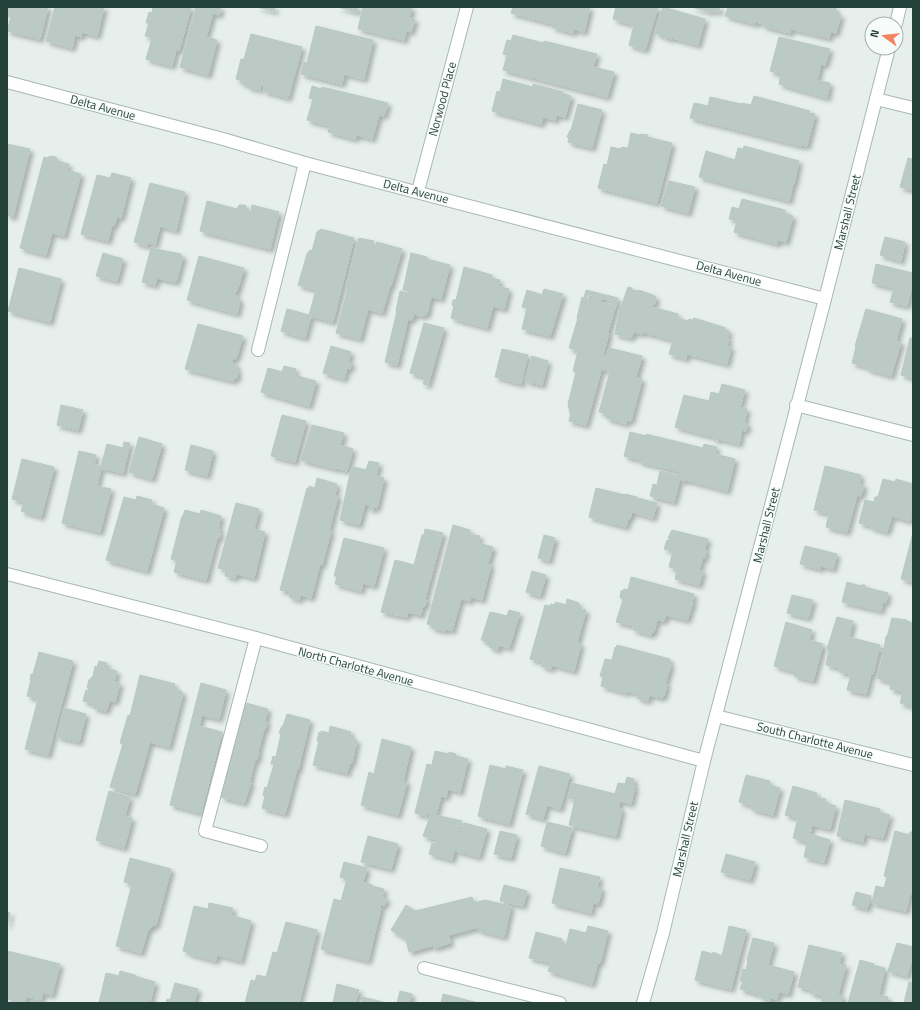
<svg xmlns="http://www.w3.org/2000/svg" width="920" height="1010" font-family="'Titillium Web',sans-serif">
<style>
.building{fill:#bbcac4;stroke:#b8c9c2;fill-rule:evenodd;filter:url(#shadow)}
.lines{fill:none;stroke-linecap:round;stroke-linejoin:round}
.minor-casing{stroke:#a8b8b2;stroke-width:14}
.minor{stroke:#fff;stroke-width:12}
.labels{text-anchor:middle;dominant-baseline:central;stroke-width:3;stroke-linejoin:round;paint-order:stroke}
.street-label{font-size:12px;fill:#24423a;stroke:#f7fbf9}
</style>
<defs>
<filter id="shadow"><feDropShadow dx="3.5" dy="3.5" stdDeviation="2" flood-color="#0004"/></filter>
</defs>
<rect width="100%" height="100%" fill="#e6efeb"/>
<!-- building -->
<g class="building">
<path d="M7,7H48L40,39L7,31L11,17L7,16Z"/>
<path d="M55,7H104L97,36L82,32L81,37L75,35L72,48L46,41Z"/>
<path d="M153,7H191L179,51L176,50L172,66L146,59L152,38L145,36L149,23H146L149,12L152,13Z"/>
<path d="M192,7H221L219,15L213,13L206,37L217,40L208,75L180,67L196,8Z"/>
<path d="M257,7H275L274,11Z"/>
<path d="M338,7H358L357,12Z"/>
<path d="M363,7H412L409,18L415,19L411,32L406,31L404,40L358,29Z"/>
<path d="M513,7H590L584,32L574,29L573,33L552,27L553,24L511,13Z"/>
<path d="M616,7H658L645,50L629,45L634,25L613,19Z"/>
<path d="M663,7L705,19L698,45L672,38V39L663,37L664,36L655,33Z"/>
<path d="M692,7H720L719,12L712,10L711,12Z"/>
<path d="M728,7H831L836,8L835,14L841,15L836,33L831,32L829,38L791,29L790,33L763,26L764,24L756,22L755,24L725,16Z"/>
<path d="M316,26L373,40L364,79L344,74L342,84L301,74L304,62L307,63Z"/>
<path d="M251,34L302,47L288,98L263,91L265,86L261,85L260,90L248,87V85L241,83V80L236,79L241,59H244Z"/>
<path d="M513,35L543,43L544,41L597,54L593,67L614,72L607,97L503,70L507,55L503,54L507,40L511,41Z"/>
<path d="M779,37L830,49L825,65L821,64L817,80L830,83L827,98L779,84L781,74L770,71Z"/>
<path d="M503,79L533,87V84L563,92L562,93L571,96L565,117L557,115L555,120L543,117L541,124L492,111L497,91L500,92Z"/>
<path d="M312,86L321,89L322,87L388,103L384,116L379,115L372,139L357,135L355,139L328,132L330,126L307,120L313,99L309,98Z"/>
<path d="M754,96L810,111L809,113L815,114L807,146L801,145V146L690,118L694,103L708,106L710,97L741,104V103L751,105Z"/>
<path d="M578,104L602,110L592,148L568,142L569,138L567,137L570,130H571Z"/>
<path d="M631,133L640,135L641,134L648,135L647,137L672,143L657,203L598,188L604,164L607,165L611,147L620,149L622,147L628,148Z"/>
<path d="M7,144L30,149L13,217L7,215Z"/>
<path d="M744,146L799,161L794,184H793L789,201L699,177L706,151L735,160L738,148L743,149Z"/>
<path d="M50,156L56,157L58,161L69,164L67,170L81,174L64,236L52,233L46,255L20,248L44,157L47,158Z"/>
<path d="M908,158L913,159V190L900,187Z"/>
<path d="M112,173L131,178L121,218L117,217L114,226L112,225L108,241L81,234L97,175L110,178Z"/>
<path d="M669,181L695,187L688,213L661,206Z"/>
<path d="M150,183L185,192L176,231L160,226L155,245L148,243L147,246L134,242Z"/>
<path d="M742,199L785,210L784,213L793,216L786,242L778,240L777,244L734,232L737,221L729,219L732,207L739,209Z"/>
<path d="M207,201L237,209L239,205H245L247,208L248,211L251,212L252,205L279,212L270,249L200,231Z"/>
<path d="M321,229L354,238L333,322L311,316L305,338L281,331L287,309L309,315L316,290L298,285L307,254L310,250L312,251L317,232Z"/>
<path d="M885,237L905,242L901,261L880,255Z"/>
<path d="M359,238L374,241L372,249H374L377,242L402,249L391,286H390L382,313L368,309L360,339L336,333L348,288L346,287Z"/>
<path d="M151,248L181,254V256L183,257L176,282L157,278L155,285L142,282Z"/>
<path d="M103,253L123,259L117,281L96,276Z"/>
<path d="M411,253L427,257V259L450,265L441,299L431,297L427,314L422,316L414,314L412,320L408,319L397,365L385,362L397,311H396L400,291L414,295V292L403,290Z"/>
<path d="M199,256L244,268L237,291H236L234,295L238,296L237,299L240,300L237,314L187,300Z"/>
<path d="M876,264L913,273V281L907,306L890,302L894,288L872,283Z"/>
<path d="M464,267L492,275L491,278L500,280L498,286L509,289L504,309L493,306L487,328L451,318L454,306L452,305L453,300H456Z"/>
<path d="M19,268L61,279L50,322L8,311Z"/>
<path d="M628,287L632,288V290L639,291V290L655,296V297L656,298L655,304L653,303L652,307L678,314L677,318L688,321L689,319L693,320L694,318L726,328L725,330L729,331L727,339H729L727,346L731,347L727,364L687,354L686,359L669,354L673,340L642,332V334L634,332L631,338L615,334L620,307H621Z"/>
<path d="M544,289L563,294L550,336L522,329L527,308L522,307L527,290L542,295Z"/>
<path d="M586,290L618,298L608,332L609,333L603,355L605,356L586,425L569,421L571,412H569L570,408H568L569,404H568L576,372L573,371L578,351L569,348L578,318H577L582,297L584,298ZM588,294L594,296L593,300L586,299ZM602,298L612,301L611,305L601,302Z"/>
<path d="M866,309L902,319L896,341L901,342L891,376L867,369V367L852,363L856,347L855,346Z"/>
<path d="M424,323L444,328L428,385L423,384L425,377L410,373Z"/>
<path d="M198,324L243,336L236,359L233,358L232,363L237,365L236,368L238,372L237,378L234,379L233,381L185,369Z"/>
<path d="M910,338H913V378L901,375Z"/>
<path d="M331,346L351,352L348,362L352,363L350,369L347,368L344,379L323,373Z"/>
<path d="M609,348L642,356L636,377L642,379L631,421L627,420L626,424L606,418L607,414L599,412L610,371L603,370Z"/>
<path d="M502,349L528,355L521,384L495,377Z"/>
<path d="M532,356L548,361L542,385L525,381Z"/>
<path d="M284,366L296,369L294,375L316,381L309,406L261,392L268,368L282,372Z"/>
<path d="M722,384L745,390L740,407L747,409L744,423L748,424L746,431L742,430L739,444L719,439V440L713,439L714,437L675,427L684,395L709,401L711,392L719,394Z"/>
<path d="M61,405L83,410L78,430L57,425Z"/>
<path d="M282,415L306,421L295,462L271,456Z"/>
<path d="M312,425L344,433L340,445L353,449L347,471L336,468V469L301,460Z"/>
<path d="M630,432L646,436V434L703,448L704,444L717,447L715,454L735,459L727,491L686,480L683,482L680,478L674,502L650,496L653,484L657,485L660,471L680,476L678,474L681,472L640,462V460L624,456Z"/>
<path d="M139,437L162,444L152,479L129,472Z"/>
<path d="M124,442L130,443L123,473L101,468L97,486L111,489L100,532L62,523L79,451L96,455L94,464L101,466L107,444L123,448Z"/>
<path d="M191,445L213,451L207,476L185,470Z"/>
<path d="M22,459L54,467L41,517L21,511L24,502L12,499Z"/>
<path d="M369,461L379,463L376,476L384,478L377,508L374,507L373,510L369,509L370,506L365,504L359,525L340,520L351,469L353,470L354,467L366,470Z"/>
<path d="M825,466L861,475L859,484L864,485L861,496L857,495L847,532L826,527L829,514L814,510Z"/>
<path d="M317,478L337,484L335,495L338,496L329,531H331L322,565L320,564L311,598L301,595L299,600L289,597L290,592L280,590L307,488L309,489V486L315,488Z"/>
<path d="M883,479L895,482L896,479L913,484L912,489L913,490V508L910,521L892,516L887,532L871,528V526L859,523L865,500L874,502L875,497H878Z"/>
<path d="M596,488L625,495V494L637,497V498L657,503L653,518L632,512L630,519H628L626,527L589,517Z"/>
<path d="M137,496L152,500L151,504L164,508L147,571L106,560L124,497L136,500Z"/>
<path d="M236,503L259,509L254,529L265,532L254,578L237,574L235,578L225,576L226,570L218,568Z"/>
<path d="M185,510L200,514L201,510L221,516L218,529H220L219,534H221L219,538H217L206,580L174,572L177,561L171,559L182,516H183Z"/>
<path d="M453,525L470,530L469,534L480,536L478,543L493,547L488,564L491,565L482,600L471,597L470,601L461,599L452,631L446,629L445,631L432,628L433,626L427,624Z"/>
<path d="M425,529L443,533L425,599L427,600L425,606H423L421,615L408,612L407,617L381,612L395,560L414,565L422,535H424Z"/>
<path d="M672,530L708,539L704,550H706L705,558L703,557L699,570L703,571L699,585L675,579L677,569L669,567L673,551L664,549L667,540H670V539L668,538Z"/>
<path d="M913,533V582L901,579Z"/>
<path d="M544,535L555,538L549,561L538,558Z"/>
<path d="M344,538L384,548L374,586L363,583L361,591L335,584L337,576H334Z"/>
<path d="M805,546L837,554L833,569L821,566L820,569L800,564Z"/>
<path d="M532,571L546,575L540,596L526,592Z"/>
<path d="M631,577L694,594L692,602L693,603L687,620L666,615L664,621L657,620L654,632H652L651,635L633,630L634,626L616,622L623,600L620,597L621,591L625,589L628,590Z"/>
<path d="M847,582L861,586V585H865V587L888,593L886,603L883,602L881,611L842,602Z"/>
<path d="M792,595L813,600L808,618L787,613Z"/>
<path d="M567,599L579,603L578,608L586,610L577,643L581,644L574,671L552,665L551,669L541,666L542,662L530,659L545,605L550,606L551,604L555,605V602L566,605Z"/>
<path d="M509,610L520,613L509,648L499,645L498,650L489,647L490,643L481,640L490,612L507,616Z"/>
<path d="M837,617L853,621L849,637L880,645L873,674H871L866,694L847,690L851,674L839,672L840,668L826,665L829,650L827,649Z"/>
<path d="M892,618L906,620L913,624V709H912V706L900,703L903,692L890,689L891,682L877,678L884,653L881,652L882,648L884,649L886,636L887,637Z"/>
<path d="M786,622L812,630L809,640L823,644L813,681L794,676L795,672L774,666Z"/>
<path d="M617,645L670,659L669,664L671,665L665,684H667L664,696H662V698L649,695L648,701L637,698L638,694L626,691V693L601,686L603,677L600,676L605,659L612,660L615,647L616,648Z"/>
<path d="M39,652L73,661L48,755L25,749L38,699L27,696L31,680H30L31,674H33Z"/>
<path d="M99,661L107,663L106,668L117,671L114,682L120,683L115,702L110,700L106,711L93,708L94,704L83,701L86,690L90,691L87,687L88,684L89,680L93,676L95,666L97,667Z"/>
<path d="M140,675L175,684L174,689L181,691V692L183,693L169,747L150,742L135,794L110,787L123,744L120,743L128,715L130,716Z"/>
<path d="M201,683L226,690L219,719L202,715L199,726L222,732L201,813L170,805Z"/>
<path d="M246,703L268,709L265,721L267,722L265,730L264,729L258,752L259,753L257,760H255L249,783H251L244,803L221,797L224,785L223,784L225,778H226L241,723H239L241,717H242Z"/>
<path d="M64,708L86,714L79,742L57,737Z"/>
<path d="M287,714L310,720L298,770L297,769L285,814L262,808L265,796L263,795L265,787L267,788L274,764H271L273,756L276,757L281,734L279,733L282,726H283Z"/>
<path d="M330,726L351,732L350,738L357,740L352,763H350L347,773L313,765L319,741H317L319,732L321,733V731L329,733Z"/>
<path d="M382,739L411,747L403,781L407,782L398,815L361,805L369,772L374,774Z"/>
<path d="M435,751L449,754V752L456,754V756L468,759L460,792L448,789L446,797L441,796L436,815L462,821L452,860L429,854L432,843L436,844L437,840L423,836L431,814L427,813V816L415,813L427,764L432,765Z"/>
<path d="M490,765L506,769V766L523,770L509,824L478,816Z"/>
<path d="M539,766L570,774L560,809L547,805L543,819L526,814Z"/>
<path d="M746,775L770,781L769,785L780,788L773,815L751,809L752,806L739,802Z"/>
<path d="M627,777L634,779L633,786H635L631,804L620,801L618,808L622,809L616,836L569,825L575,799L568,798L572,783L615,794L618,783L625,784Z"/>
<path d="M793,786L817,793L816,797L826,799L825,803L836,806L830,829L812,825L810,834L830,840L824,862L804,857L807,842L793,838L798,818L785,815Z"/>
<path d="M109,791L130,797L125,816L132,818L124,848L96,840Z"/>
<path d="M845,800L880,809L879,812L890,815L883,838L864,834L863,842L837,836Z"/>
<path d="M547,822L572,828L565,853L541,846Z"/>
<path d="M464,823L487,829L479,857L456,851Z"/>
<path d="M500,831L517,835L511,858L494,854Z"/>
<path d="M895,831L909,835L910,832H913V895L910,894L906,911L872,903L876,886L884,888L887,877L884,876Z"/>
<path d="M368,836L398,844L391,869L361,862Z"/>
<path d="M726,854L755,862L750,880L721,872Z"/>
<path d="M130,858L171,869L156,925H154L148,930L141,953L116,946L132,884L124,882Z"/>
<path d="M344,862L367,868L363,882L372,885V886L384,889L382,897L387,898L384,906L381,905L380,908H381L368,961L321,949L334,899L341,901L347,879L340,877Z"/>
<path d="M560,868L600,877L597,887L602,888L598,904L593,903L591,913L552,903Z"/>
<path d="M504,885L527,891L523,906L500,901Z"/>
<path d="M856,892L871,896L867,909L852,905Z"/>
<path d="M472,897L474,903L485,900L511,906L504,937L478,930L479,927L449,935L450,943L434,948V945L409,952L406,939L391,930L406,905L415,911Z"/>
<path d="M209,903L233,908L231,915L251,921L241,961L217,955L216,961L190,954L187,952L183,951L194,906L208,909Z"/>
<path d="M7,912L10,913L7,926Z"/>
<path d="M286,922L317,930L299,1003H245L251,980L255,981L257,975L266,977L273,952L277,953Z"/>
<path d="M588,926L608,931L600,963L598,962L592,984L548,971L551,963L529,958L536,932L562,939L560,945L566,946L570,929L586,933Z"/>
<path d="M729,926L746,930L731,989L695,980L702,951L713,954V952L722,956Z"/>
<path d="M753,938L774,943L768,965L794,972L788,994L779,992L777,999L771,998L770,1000L760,997L761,995L740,989L743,981H740L743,969L746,970L748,961L747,960Z"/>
<path d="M897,943L913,947V954L907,976L888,971Z"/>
<path d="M809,945L842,953L839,964L846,965L838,995L843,996L841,1003H821L823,996L810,993L811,990L798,987Z"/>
<path d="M7,951L60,964L52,995L43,993L41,1000L26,997L25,1003L7,999Z"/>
<path d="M860,960L874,964L873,965L885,968L879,995L888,997L887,1003H848Z"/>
<path d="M120,971L135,975V976L155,982L150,1003H99L106,973L119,976Z"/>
<path d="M909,982H913V1003H904Z"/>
<path d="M175,983L198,989L194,1003H166L167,999L170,1000Z"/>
<path d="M337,984L359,990L355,1003H333Z"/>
<path d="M400,991L412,994L409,1003H397Z"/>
<path d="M443,994L478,1003H441Z"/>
<path d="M362,997L383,1002V1003H361Z"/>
</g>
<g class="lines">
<!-- minor casing -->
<g class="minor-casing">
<g id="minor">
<path d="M896,24L900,7"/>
<path d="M7,82L223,139L305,163L825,299"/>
<path d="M876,99L913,108"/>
<path d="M418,191L467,7"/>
<path d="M258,350L305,163"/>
<path d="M796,405L913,435"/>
<path d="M7,574L256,638L704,761"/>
<path d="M256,638L205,831L261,846"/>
<path d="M716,716L913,765"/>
<path d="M424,968L560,1003"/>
<path d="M643,1003L663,933L704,761L825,299L889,48"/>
</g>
</g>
<!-- minor -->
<use href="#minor" class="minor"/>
</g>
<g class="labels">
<!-- street labels -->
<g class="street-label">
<text transform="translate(442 99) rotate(-75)">Norwood Place</text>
<text transform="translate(103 107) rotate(15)">Delta Avenue</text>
<text transform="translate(416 191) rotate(14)">Delta Avenue</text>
<text transform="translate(847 212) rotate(-76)">Marshall Street</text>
<text transform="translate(729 273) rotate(15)">Delta Avenue</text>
<text transform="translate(766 525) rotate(-76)">Marshall Street</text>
<text transform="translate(356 666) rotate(15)">North Charlotte Avenue</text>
<text transform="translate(815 740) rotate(14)">South Charlotte Avenue</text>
<text transform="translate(685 839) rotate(-77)">Marshall Street</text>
</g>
</g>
<!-- border -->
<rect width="920" height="1010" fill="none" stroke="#24423a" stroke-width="16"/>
<!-- north arrow -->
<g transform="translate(884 36) rotate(285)"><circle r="19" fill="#f7fbf9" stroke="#a3b1ad"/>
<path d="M0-3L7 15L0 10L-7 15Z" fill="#f4845f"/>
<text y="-6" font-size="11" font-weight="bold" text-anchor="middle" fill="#24423a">N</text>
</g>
</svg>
